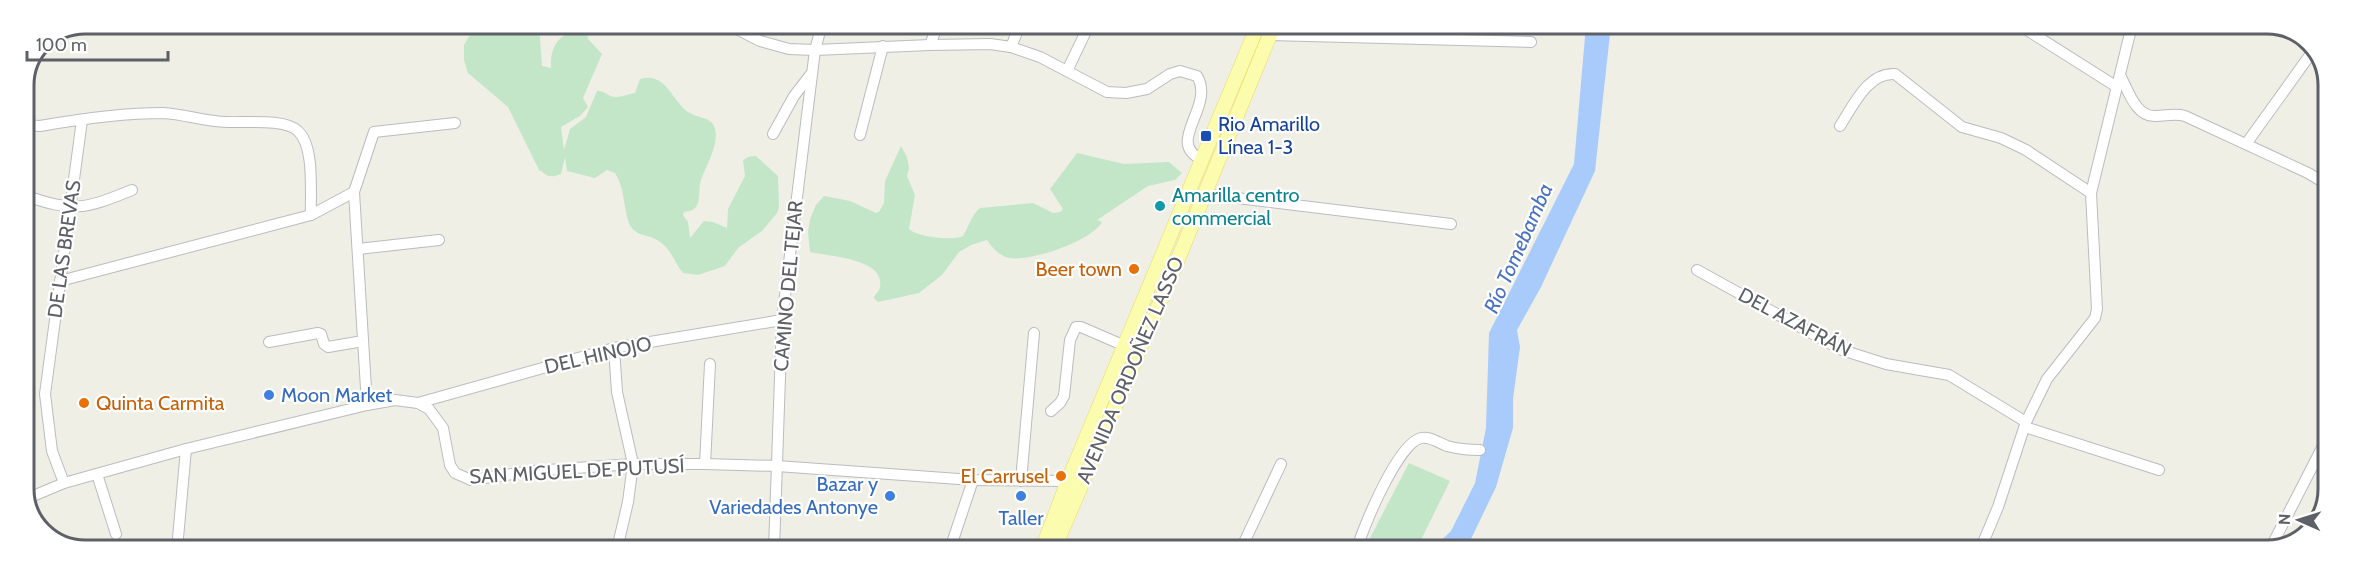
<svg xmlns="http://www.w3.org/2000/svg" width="2353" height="574" font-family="Cabin,sans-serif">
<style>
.green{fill:#c3e6c9}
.water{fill:#a9cbfc}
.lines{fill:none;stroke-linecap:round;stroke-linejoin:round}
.minor-casing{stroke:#babcc1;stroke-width:12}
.major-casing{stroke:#eddc61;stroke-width:15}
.minor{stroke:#fff;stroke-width:10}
.major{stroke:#fcfcae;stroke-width:14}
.transit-dot{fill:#1a4fb4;stroke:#fff;stroke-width:2}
.culture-dot{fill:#0f9aa8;stroke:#fff;stroke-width:2}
.food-dot{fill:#e8710a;stroke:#fff;stroke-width:2}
.shop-dot{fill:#3f7fe0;stroke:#fff;stroke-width:2}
.labels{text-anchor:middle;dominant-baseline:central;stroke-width:4.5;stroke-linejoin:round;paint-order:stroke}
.transit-label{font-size:20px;fill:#164399;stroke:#fff;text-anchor:start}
.culture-label{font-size:20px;fill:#0d838f;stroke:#fff;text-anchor:start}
.street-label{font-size:20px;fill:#5d6066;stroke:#fff}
.food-label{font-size:20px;fill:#c56008;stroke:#fff;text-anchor:end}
.shop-label{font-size:20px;fill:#366cbe;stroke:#fff;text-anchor:start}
.water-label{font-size:21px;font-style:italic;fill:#4b72c0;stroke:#fff}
.rim{fill:none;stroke:#5d6066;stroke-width:3}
</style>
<rect width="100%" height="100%" fill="#efefe6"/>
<!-- green -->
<g class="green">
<path d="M471,24H539L542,66L551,68C550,53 555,36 572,33L569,27L573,24L586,25L588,39L602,54L583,98L588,107L580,116L561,127L564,150L570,129L586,117L597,91C605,90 608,97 616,97C621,97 630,94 635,93L640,79C667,71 672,103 690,113C698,118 710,117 714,126C721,143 706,165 701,180C698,188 701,200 696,207C693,211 689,211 684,212L683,215L688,222L690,238L704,221L713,222L727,228L728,209L745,176L743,160L748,157L756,156L778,176L779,207L777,213L762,231L738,248L725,266L698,275L683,273C673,261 672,249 657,240C647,234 634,236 629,223C623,207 625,188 615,173L607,170L595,178L567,171L565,157L561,174C551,178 547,177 540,170V172L508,107L468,73L464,60V45L471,33Z"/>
<path d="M901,146L907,157L909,168L907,176L915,195L909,229C917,237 952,241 963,236C968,228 972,214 980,208L1033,203L1053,213L1060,212L1063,209L1050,189L1077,153L1124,164L1169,162L1182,173L1175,180L1148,186L1097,220L1102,222C1092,241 1030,262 1009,258C1000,256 992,248 987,240L971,245L959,252L942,275L919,293L878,302L874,298C875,294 880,291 880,286C885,259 829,256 810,252L808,232L810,219L816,205L824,196L850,201L876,213L879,212L884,203L885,181Z"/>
<path d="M1409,463L1450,481L1416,550L1367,549L1371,536Z"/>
</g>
<!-- water -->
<path class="water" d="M1586,25H1611L1595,171L1541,287L1517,330L1520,347L1513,399V428L1496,487L1471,539L1461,550H1431L1451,531L1475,483L1486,428L1489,333L1574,164Z"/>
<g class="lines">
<!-- minor casing -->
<g class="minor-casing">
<g id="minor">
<path d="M727,24L760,41L789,49L815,50L930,45L990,44L1011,47L1040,57L1107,92L1126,93L1147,89L1170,74L1180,71L1197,76C1216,107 1163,143 1203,160"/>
<path d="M2019,25L2117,87"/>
<path d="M1270,35L1531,42"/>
<path d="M930,45L938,24"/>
<path d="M1011,47L1020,25"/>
<path d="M1067,71L1089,25"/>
<path d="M2120,75C2128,90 2136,118 2156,116C2166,116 2175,113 2185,116L2308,173L2328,185"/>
<path d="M24,125L40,126C80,119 123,113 163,113C185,114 205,122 227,122C244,123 285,118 298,131C315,147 310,192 311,215L354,192"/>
<path d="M1840,126C1853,106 1868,72 1895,74L1962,127L2001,138L2026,150L2091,193"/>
<path d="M773,134L794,96L811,74"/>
<path d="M860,135L883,46"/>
<path d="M2246,144L2315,48"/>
<path d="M1204,194L1451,224"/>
<path d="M24,195C74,213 85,209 132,190"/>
<path d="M358,249L439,240"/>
<path d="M1697,270L1842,350L1886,364L1949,375L2026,422"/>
<path d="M60,281L311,215"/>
<path d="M269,342L318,333L321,334L324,344L328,347L363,341"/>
<path d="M614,348L617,392L633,464L628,502L617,549"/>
<path d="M418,403L614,348L782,320"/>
<path d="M367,405L354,192L374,132L455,123"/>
<path d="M1051,411L1060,403L1064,396L1070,340L1076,327H1081L1125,346"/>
<path d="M2025,427L2159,470"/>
<path d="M705,464L710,364"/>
<path d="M97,474L116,534"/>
<path d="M1021,481L1034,333"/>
<path d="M64,483L52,451L45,394L82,120"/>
<path d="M26,499L64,483L186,449L367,405L395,400L418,403L429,409L443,428L450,465L455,473L471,480L533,471L633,464H705L777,466L973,480L1068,481L1074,483"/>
<path d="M177,549L186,449"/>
<path d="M774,549L782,320L815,50L822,24"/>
<path d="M950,549L973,480"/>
<path d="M1241,549L1281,464"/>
<path d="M1357,549C1363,527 1398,443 1421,438C1430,436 1439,443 1447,446C1458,449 1469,450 1480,450"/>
<path d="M2270,549L2328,436"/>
<path d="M1980,550L1998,507L2026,422L2047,379L2095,318L2097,309L2091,193L2132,25"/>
</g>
</g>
<!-- major casing -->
<g class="major-casing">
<g id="major">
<path d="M1042,549L1068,481L1258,25"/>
<path d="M1054,549L1167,286L1274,25"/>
</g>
</g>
<!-- minor -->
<use href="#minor" class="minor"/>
<!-- major -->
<use href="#major" class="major"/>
</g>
<!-- markers -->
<rect class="transit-dot" x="1200" y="130" width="12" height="12" rx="3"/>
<circle class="culture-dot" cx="1160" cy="206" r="6"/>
<g class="food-dot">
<circle cx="1134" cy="269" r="6"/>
<circle cx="84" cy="403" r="6"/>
<circle cx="1061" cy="476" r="6"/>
</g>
<g class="shop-dot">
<circle cx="269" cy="395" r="6"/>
<circle cx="890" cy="496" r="6"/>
<circle cx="1021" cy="496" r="6"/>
</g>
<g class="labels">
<!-- transit labels -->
<g class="transit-label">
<text x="1218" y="124">Rio Amarillo<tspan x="1218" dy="23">Línea 1-3</tspan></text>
</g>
<!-- culture labels -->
<g class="culture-label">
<text x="1172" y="195">Amarilla centro<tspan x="1172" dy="23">commercial</tspan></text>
</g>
<!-- street labels -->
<g class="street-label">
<text transform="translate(64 249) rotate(-82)">DE LAS BREVAS</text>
<text transform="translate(788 286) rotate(-85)">CAMINO DEL TEJAR</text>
<text transform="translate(1795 322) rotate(28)">DEL AZAFRÁN</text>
<text transform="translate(598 355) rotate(-13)">DEL HINOJO</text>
<text transform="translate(1130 370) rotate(-67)">AVENIDA ORDOÑEZ LASSO</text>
<text transform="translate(577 471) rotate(-3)">SAN MIGUEL DE PUTUSÍ</text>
</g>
<!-- food labels -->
<g class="food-label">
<text x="1122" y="269">Beer town</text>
<text x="96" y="403" text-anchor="start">Quinta Carmita</text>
<text x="1049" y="476">El Carrusel</text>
</g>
<!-- shop labels -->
<g class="shop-label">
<text x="281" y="395">Moon Market</text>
<text x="878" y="484" text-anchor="end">Bazar y<tspan x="878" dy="23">Variedades Antonye</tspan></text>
<text x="1021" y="518" text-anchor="middle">Taller</text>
</g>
<!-- water labels -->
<g class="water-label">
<text transform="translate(1518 248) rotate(-66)">Río Tomebamba</text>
</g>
</g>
<!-- crop -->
<path d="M0 0H2353V574H0ZM85 34H2267A51 51 0 0 1 2318 85V489A51 51 0 0 1 2267 540H85A51 51 0 0 1 34 489V85A51 51 0 0 1 85 34Z" fill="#fff" fill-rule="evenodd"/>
<path class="rim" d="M85 34H2267A51 51 0 0 1 2318 85V489A51 51 0 0 1 2267 540H85A51 51 0 0 1 34 489V85A51 51 0 0 1 85 34Z"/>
<!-- north arrow -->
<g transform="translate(2299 520) rotate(273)" stroke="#ffffff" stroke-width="4.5" paint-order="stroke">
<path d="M0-4.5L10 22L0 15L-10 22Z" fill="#5d6066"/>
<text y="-9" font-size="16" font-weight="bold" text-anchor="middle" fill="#5d6066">N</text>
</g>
<!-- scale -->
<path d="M27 51v9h141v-9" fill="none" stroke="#5d6066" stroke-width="3"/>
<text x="36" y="51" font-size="18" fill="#5d6066" stroke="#ffffff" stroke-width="4.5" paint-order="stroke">100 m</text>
</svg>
